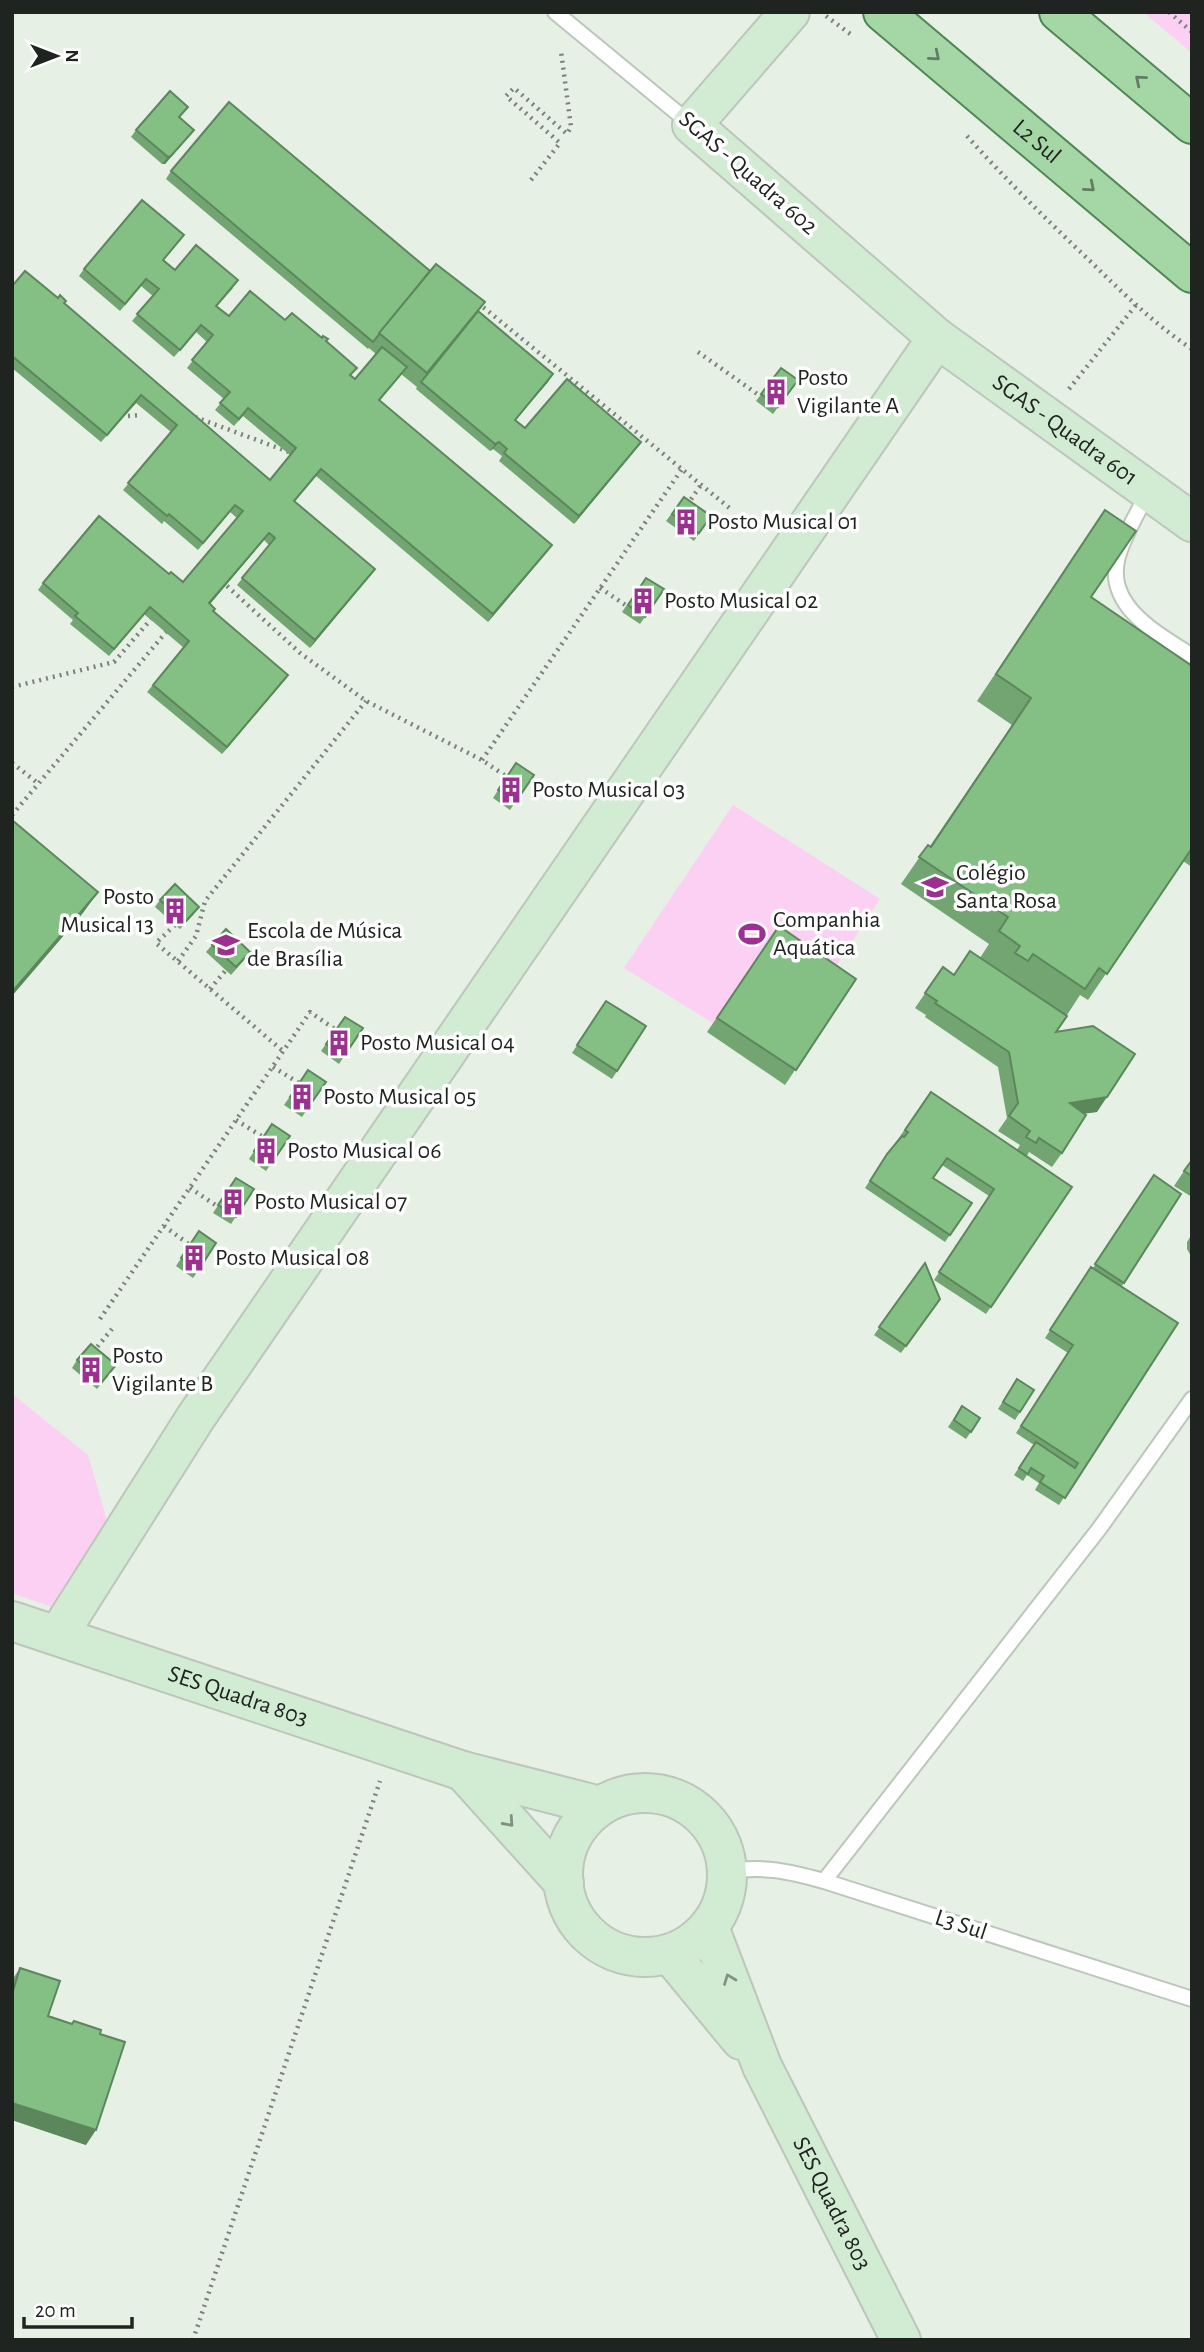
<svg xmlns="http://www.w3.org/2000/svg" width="1204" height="2352" font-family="'Alegreya Sans',sans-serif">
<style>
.green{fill:#fbd0f3}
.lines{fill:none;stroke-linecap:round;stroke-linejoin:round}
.lane-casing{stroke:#bcc6bc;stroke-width:18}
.secondary-casing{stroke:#bcc6bc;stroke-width:42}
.primary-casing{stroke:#4f8651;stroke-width:42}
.path{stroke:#7b827b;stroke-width:4.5;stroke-dasharray:2 5;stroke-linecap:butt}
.lane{stroke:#fff;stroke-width:14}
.secondary{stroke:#d2ebd3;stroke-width:38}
.primary{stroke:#a5d6a6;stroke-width:38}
.wall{fill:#72a572}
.shaded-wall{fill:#5c865c}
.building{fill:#84c084;stroke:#5c865c;stroke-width:2}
.oneway{stroke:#627d63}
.oneway2{stroke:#829182}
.labels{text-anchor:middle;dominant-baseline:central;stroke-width:7;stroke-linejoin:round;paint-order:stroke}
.street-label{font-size:24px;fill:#202420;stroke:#fff}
.poi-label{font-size:24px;fill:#202420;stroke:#fff;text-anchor:start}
</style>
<rect width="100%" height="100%" fill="#e6f0e5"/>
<!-- green -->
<g class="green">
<path d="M1143,12H1192V53Z"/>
<path d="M733,805L880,899L774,1061L624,968Z"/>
<path d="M12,1394L88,1455L108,1524L52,1607L12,1593Z"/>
</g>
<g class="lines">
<!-- lane casing -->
<g class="lane-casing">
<g id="lane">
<path d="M555,12L692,125"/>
<path d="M1148,492C1139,511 1120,542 1117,561C1107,608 1160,635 1192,656"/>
<path d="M727,1871C766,1866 787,1871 824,1881L1192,1999"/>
<path d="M824,1881L1099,1529L1192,1399"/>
</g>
</g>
<!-- secondary casing -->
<g class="secondary-casing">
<g id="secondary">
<path id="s1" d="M790,12L692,125L937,338L1192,522"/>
<path id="s2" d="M12,1621L463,1771L600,1806"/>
<path d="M58,1635L196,1417L937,338"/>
<path d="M463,1771L564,1883"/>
<circle cx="645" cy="1875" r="82"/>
<path id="s3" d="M709,1927L762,2066L901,2340"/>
<path d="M670,1954L741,2040"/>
</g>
</g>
<!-- primary casing -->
<g class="primary-casing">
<g id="primary">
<path id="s4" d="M883,12L1192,273"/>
<path d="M1059,12L1192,124"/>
</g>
</g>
<!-- path -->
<g class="path">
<path d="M1169,12L1192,32"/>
<path d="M826,16L853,36"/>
<path d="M967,136C1006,180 1048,221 1091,262C1123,293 1154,324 1192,349"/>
<path d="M531,180L560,143L506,96L514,88L567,134L571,127L561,51"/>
<path d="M478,303L732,510"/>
<path d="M698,352L760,396"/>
<path d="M1069,389L1136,305"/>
<path d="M128,416L140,415"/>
<path d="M195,417L289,452"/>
<path d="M687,505L701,485"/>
<path d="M227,586L300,653L366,701L482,760L507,777"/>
<path d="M600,588L627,606"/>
<path d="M12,687L114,662L152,618"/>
<path d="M482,760L682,469"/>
<path d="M12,763L39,784"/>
<path d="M12,815L167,631"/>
<path d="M175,925L156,943L283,1051"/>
<path d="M178,961L196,936L205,901L366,701"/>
<path d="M210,989L226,970"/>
<path d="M273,1067L299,1083"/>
<path d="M236,1120L263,1137"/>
<path d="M190,1188L217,1206"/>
<path d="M164,1226L190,1245"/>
<path d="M100,1319L310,1012L336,1030"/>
<path d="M93,1352L112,1329"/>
<path d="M193,2340L380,1781"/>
</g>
<!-- lane -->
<use href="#lane" class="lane"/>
<!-- secondary -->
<use href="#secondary" class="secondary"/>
<!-- primary -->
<use href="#primary" class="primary"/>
</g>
<!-- wall -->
<g class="wall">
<path d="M180,117L194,130L165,164H162L131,137L136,130Z"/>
<path d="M171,171L430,271L485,302L478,311L548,382L515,420L525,428L636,449L574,524L499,461L502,456L493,449L490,451L416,389L417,387L401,374L380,400L547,552L488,622L316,476L294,502L375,569L310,648L237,585L269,545L264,540L210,604L213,611L288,675L222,754L147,692L184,648L144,614L109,656L70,624L73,620L38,590L43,583L169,574L183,582L237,518L230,512L198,550L164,521L162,524L123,490L171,432L136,403L101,442L12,368V286L66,301L64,303L270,480L290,455L243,416L234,426L215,410L224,399L187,368L207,342L196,332L174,357L132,321L153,296L141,286L120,311L79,276L84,269L184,235L163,260L175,270L233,288L217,306L229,316L285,320L326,341L351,376L355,379L376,354L369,348L368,349L166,179Z"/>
<path d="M781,368L798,380L773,414L756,401Z"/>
<path d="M684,497L711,516L694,541L666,521Z"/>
<path d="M1105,510L1091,597L1192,666V867L1183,861L1088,1000L1080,995L1056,1032L1097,1112L1085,1113L1062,1153L1052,1167L1029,1152L1027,1156L1072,1187L986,1314L934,1280L989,1196L942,1165L933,1178L972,1203L945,1242L865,1188L882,1162L931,1092L1017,1150L1020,1145L998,1131L1007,1118L998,1067L925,1017L926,1015L915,1008L943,967L954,975L970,951L980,958L989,944L901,884L928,845L930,846L1012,725L977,701Z"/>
<path d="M646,578L664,589L640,624L622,612Z"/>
<path d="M516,763L534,775L510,810L493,798Z"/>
<path d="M160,900L194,914L180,929L155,907Z"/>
<path d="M779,926L856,979L785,1085L707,1032Z"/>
<path d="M212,945L245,959L231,975L206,952Z"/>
<path d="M606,1001L646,1026L612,1079L572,1053Z"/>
<path d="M345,1017L363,1028L339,1064L321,1051Z"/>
<path d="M308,1070L326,1082L302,1117L284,1105Z"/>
<path d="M272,1124L290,1136L266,1171L249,1159Z"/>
<path d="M1192,1159V1197L1174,1186Z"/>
<path d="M1154,1175L1124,1283L1121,1287L1178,1323L1059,1505L1035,1490L1039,1483L1027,1475L1023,1481L1014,1475L1034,1445L1016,1433L1068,1353L1045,1338L1086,1275L1093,1268Z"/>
<path d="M236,1178L254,1189L231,1224L213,1213Z"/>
<path d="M199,1231L198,1271L193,1278L176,1266Z"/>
<path d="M1192,1234V1258L1187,1249V1242Z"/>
<path d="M925,1263L934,1307L901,1353L874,1335Z"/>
<path d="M77,1360L116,1365L97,1389L72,1368Z"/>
<path d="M1017,1379L1034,1390L1015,1420L998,1409Z"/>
<path d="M962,1406L980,1418L966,1439L948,1427Z"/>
<path d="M20,1968L48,2016L71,2024L74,2021L100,2034L86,2145L12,2120V1980Z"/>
</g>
<!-- shaded-wall -->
<g class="shaded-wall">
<path d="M194,130L165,164H162L168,157Z"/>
<path d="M553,374L548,382L509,427L515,420Z"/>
<path d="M141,395L136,403L101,442L107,435Z"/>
<path d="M499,442L493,449L490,451L495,444Z"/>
<path d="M641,442L636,449L574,524L579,516Z"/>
<path d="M269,533L264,540L204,611L209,603Z"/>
<path d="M552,545L547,552L488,622L493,614Z"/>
<path d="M375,569L369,577L310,648L315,640Z"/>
<path d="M288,675L283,682L222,754L227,747Z"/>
<path d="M98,892L83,913L12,996V992Z"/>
<path d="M1107,1097L1097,1112L1059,1117L1070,1103Z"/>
<path d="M12,2103L96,2130L86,2145L12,2120Z"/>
</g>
<!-- building -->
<g class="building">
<path d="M170,91L188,107L179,117L194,130L171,156L168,157L136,130Z"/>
<path d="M229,102L430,271L373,342L171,171Z"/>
<path d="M142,200L184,235L163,260L175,270L196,245L238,280L216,306L229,316L250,291L285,320L292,313L322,338L323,336L328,339L326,341L357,368L350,375L355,379L382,347L407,367L379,400L552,545L493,614L321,469L294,501L375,569L315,640L242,578L275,538L269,533L209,603L215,609L213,611L288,675L227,747L153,685L189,641L150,607L114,649L75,616L78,613L43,583L99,516L169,574L171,572L183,582L243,511L235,505L203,543L169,514L167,516L128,483L177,425L141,395L107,435L12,356V286L25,271L58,298L60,295L66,301L64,303L270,480L296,448L248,408L239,419L220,403L230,392L192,360L213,335L201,325L180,350L137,314L159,289L146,279L125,304L84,269Z"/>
<path d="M436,264L485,302L427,373L379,333Z"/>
<path d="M478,311L553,374L515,420L525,428L567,379L641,442L579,516L504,453L507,449L499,442L495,444L421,382Z"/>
<path d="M781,368L798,380L778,407L761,394Z"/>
<path d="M684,497L711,516L699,533L672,514Z"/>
<path d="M1105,510L1136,531L1091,597L1192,666V848L1107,974L1099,968L1085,989L1033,954L1028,961L1015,953L1020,946L999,931L1008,917L919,857L928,845L931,847L1031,698L996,674Z"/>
<path d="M646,578L664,589L645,617L628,605Z"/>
<path d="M516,763L534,775L515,803L498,790Z"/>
<path d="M12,820L98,892L12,992Z"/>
<path d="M175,884L199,907L185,922L160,900Z"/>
<path d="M779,926L856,979L796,1070L717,1018Z"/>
<path d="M226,929L250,952L236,967L212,945Z"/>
<path d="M970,951L1067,1016L1056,1032L1093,1026L1135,1054L1107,1097L1070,1103L1086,1115L1062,1153L1039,1138L1036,1143L1026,1137L1030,1131L1009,1116L1018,1103L1009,1052L935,1003L937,1001L925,993L943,967L954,975Z"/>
<path d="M606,1001L646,1026L617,1071L577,1045Z"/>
<path d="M345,1017L363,1028L344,1056L326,1044Z"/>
<path d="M308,1070L326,1082L307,1109L290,1097Z"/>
<path d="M931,1092L1072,1187L991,1307L939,1272L994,1189L947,1158L933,1178L972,1203L950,1235L870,1181L887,1154L902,1136L904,1137L908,1132L905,1130Z"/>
<path d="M272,1124L290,1136L271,1164L254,1151Z"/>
<path d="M1192,1160V1176L1184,1171Z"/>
<path d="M1154,1175L1181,1194L1124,1283L1095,1264Z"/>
<path d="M236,1178L254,1189L236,1217L218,1205Z"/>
<path d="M199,1231L216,1243L198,1271L181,1258Z"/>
<path d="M925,1263L940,1299L906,1346L879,1327Z"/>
<path d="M1091,1267L1178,1323L1065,1498L1040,1482L1044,1476L1031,1468L1028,1474L1019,1468L1036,1442L1075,1468L1078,1463L1021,1426L1073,1345L1050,1330Z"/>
<path d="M91,1344L116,1365L102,1382L77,1360Z"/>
<path d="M1017,1379L1034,1390L1020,1412L1003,1402Z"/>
<path d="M962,1406L980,1418L971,1432L954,1420Z"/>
<path d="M20,1968L60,1981L48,2016L72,2024L74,2021L101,2030L100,2034L125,2042L96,2130L12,2103V1994Z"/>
</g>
<!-- one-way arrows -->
<defs><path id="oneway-chevron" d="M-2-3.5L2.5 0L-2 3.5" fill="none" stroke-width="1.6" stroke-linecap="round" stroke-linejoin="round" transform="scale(1.75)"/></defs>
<g class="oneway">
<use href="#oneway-chevron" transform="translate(935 56) rotate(40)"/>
<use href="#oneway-chevron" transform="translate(1140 80) rotate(-140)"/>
<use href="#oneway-chevron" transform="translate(1090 187) rotate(40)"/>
</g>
<g class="oneway2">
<use href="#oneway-chevron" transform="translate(509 1822) rotate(48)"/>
<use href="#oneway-chevron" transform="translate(729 1979) rotate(-111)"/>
</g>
<!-- icons -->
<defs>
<g id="building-bare" transform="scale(2.1)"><path d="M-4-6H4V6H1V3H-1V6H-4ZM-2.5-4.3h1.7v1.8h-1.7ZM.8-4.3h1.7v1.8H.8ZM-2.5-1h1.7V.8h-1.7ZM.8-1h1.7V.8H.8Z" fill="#9c3091" stroke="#fff" stroke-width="2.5" paint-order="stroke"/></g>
<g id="school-bare" transform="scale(2.1)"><path d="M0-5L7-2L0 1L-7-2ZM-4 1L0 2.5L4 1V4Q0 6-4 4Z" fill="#9c3091" stroke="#fff" stroke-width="2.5" paint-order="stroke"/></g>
<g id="stadium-bare" transform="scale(2.1)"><path d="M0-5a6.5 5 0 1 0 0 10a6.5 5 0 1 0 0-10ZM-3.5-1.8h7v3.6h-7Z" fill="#9c3091" stroke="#fff" stroke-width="2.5" paint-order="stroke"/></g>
<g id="university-bare" transform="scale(2.1)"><path d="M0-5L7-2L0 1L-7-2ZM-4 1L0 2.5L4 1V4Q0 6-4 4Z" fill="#9c3091" stroke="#fff" stroke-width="2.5" paint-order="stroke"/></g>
</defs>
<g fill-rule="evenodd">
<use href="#building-bare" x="776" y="392"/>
<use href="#building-bare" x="686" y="522"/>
<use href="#building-bare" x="643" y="601"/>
<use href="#building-bare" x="511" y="790"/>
<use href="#school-bare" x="935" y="887"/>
<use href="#building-bare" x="175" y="911"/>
<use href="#stadium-bare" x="752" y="934"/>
<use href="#university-bare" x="226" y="945"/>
<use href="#building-bare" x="339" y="1043"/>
<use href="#building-bare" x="302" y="1097"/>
<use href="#building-bare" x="266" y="1151"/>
<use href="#building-bare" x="233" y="1202"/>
<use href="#building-bare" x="194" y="1258"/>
<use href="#building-bare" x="91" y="1370"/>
</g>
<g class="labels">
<!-- street labels -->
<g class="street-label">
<text stroke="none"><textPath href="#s4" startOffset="201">L2 Sul</textPath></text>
<text transform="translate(748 173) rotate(41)">SGAS - Quadra 602</text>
<text stroke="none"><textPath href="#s1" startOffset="632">SGAS - Quadra 601</textPath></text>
<text stroke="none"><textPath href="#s2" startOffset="238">SES Quadra 803</textPath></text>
<text transform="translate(961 1925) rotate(18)">L3 Sul</text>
<text stroke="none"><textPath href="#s3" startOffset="303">SES Quadra 803</textPath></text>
</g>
<!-- poi labels -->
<g class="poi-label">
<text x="797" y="378">Posto<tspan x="797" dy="28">Vigilante A</tspan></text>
<text x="707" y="522">Posto Musical 01</text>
<text x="664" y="601">Posto Musical 02</text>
<text x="532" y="790">Posto Musical 03</text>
<text x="956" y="873">Colégio<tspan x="956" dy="28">Santa Rosa</tspan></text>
<text x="154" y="897" text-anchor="end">Posto<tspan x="154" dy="28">Musical 13</tspan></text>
<text x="773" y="920">Companhia<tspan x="773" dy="28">Aquática</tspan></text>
<text x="247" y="931">Escola de Música<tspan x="247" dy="28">de Brasília</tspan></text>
<text x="360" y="1043">Posto Musical 04</text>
<text x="323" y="1097">Posto Musical 05</text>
<text x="287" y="1151">Posto Musical 06</text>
<text x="254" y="1202">Posto Musical 07</text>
<text x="215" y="1258">Posto Musical 08</text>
<text x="112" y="1356">Posto<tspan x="112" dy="28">Vigilante B</tspan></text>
</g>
</g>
<!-- border -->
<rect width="1204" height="2352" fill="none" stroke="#202420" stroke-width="28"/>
<!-- north arrow -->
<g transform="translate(56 56) rotate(90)" stroke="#ffffff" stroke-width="5" paint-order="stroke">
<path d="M0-5L12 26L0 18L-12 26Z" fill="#202420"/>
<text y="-10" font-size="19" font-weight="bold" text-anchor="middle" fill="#202420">N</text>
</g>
<!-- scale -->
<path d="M24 2317v10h108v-10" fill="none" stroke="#202420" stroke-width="3.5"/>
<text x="35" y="2317" font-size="21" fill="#202420" stroke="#ffffff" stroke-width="5" paint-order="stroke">20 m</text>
</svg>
